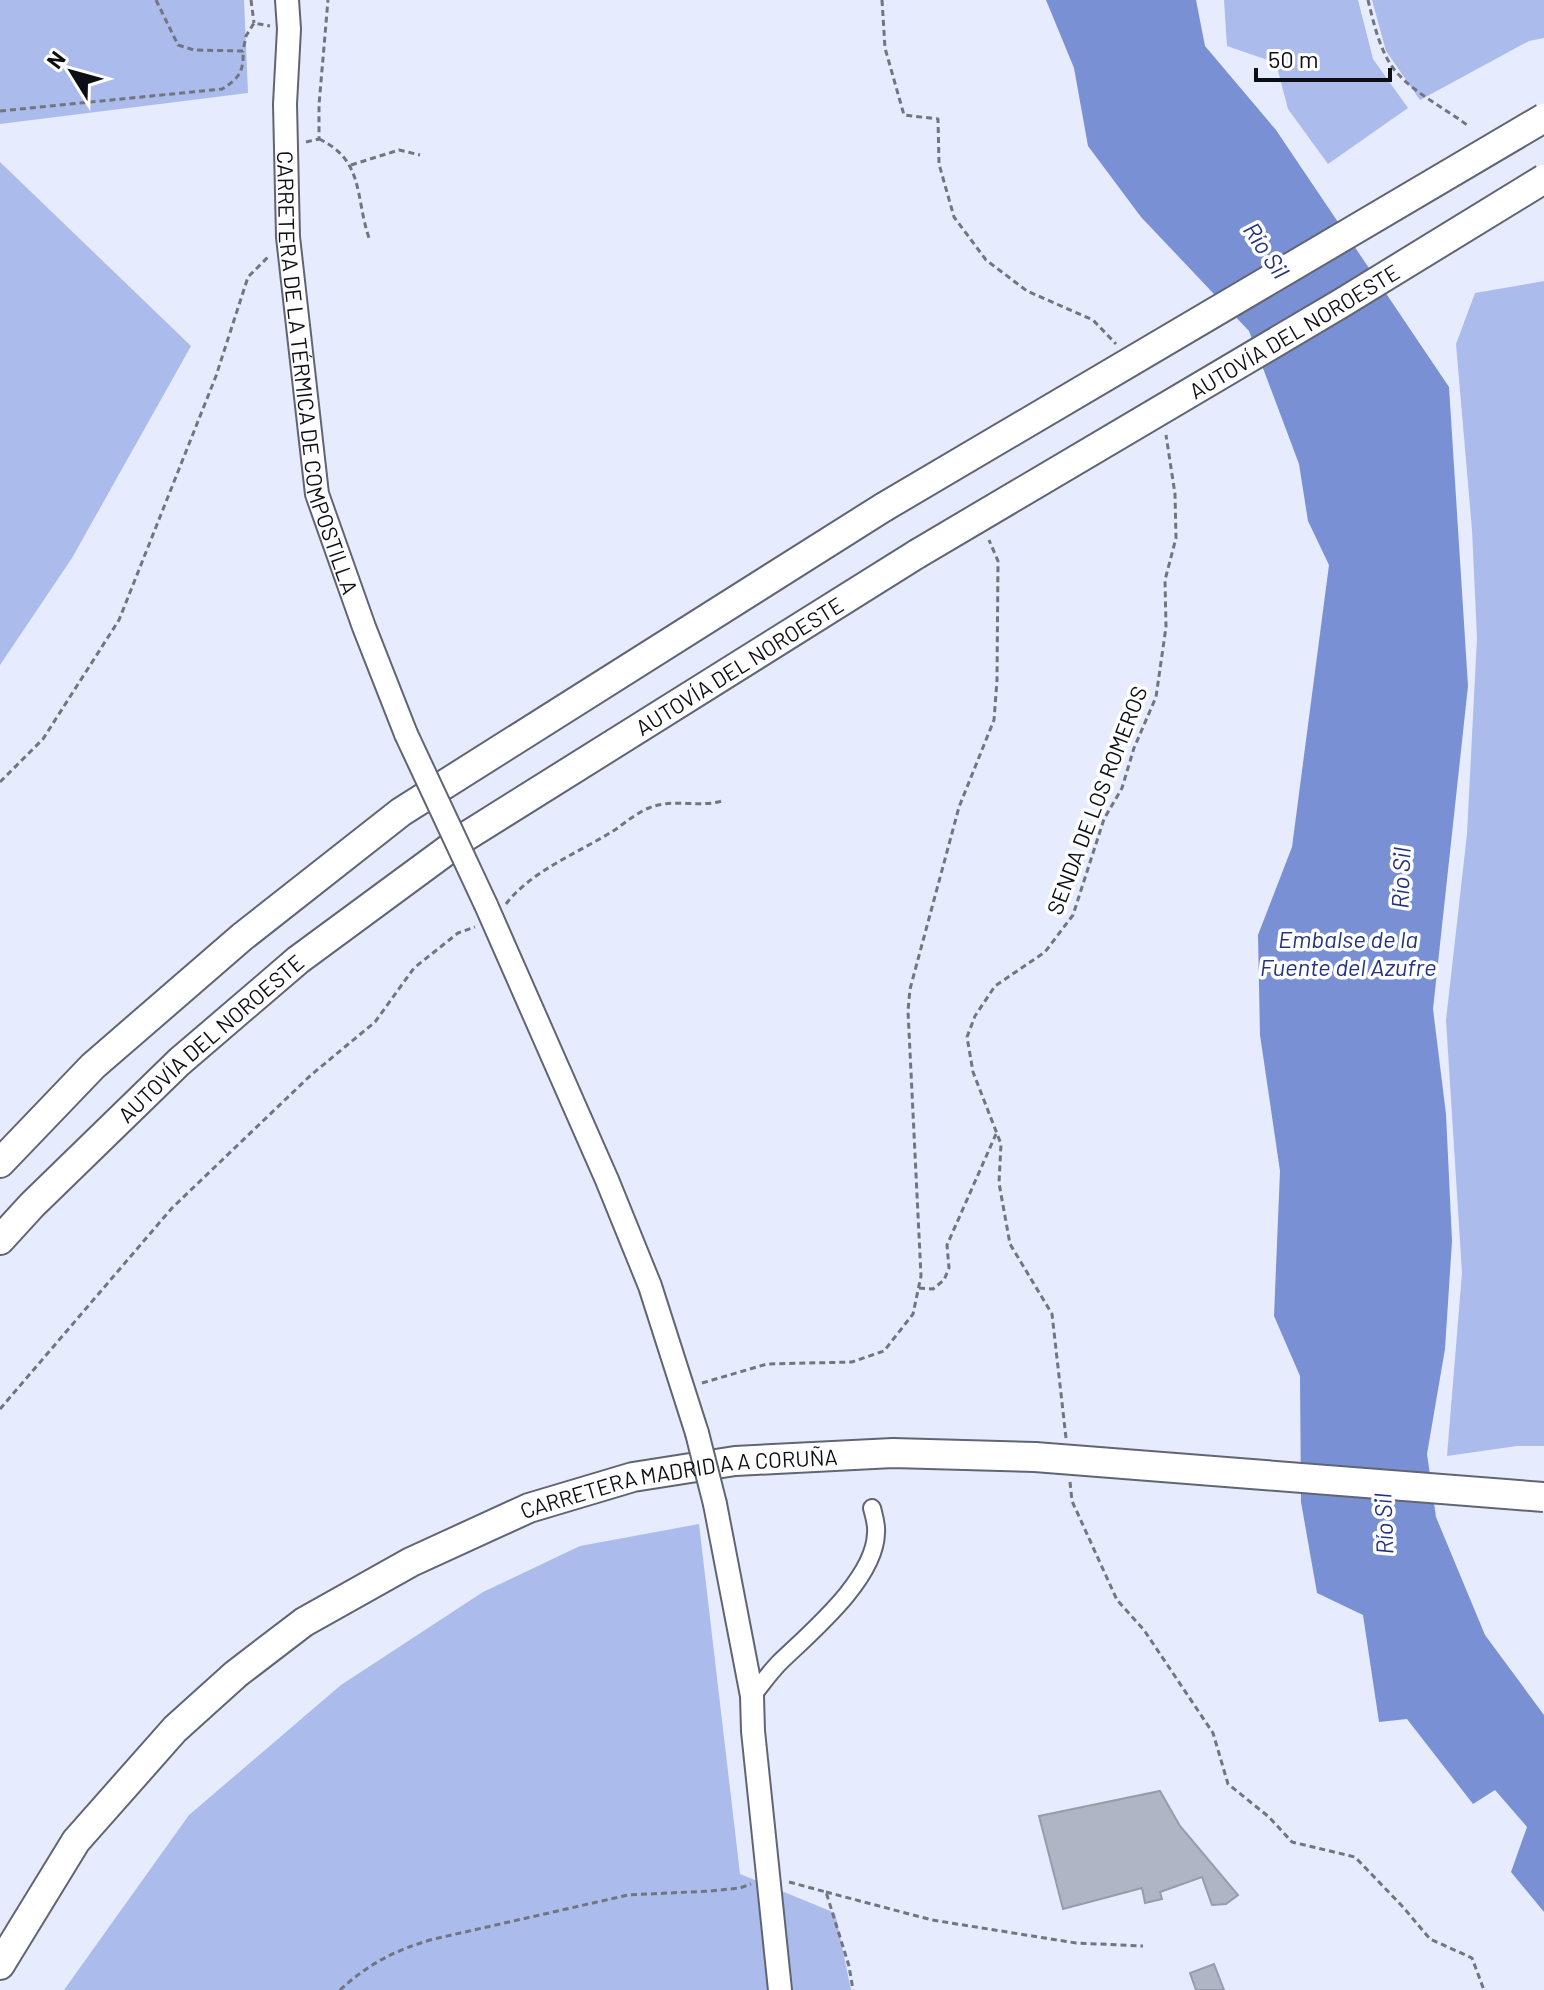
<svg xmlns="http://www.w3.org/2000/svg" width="1544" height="1990" font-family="Barlow,sans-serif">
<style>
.green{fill:#abbbeb}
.water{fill:#7a90d5}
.building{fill:#b0b5c5;stroke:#969cab;stroke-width:2}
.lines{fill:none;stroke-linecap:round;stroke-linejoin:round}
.street-casing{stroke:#606573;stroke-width:20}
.secondary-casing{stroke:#606573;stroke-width:26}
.highway-casing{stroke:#606573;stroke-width:32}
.path{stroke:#717580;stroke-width:3;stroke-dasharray:6 4;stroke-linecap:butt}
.street{stroke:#fff;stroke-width:16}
.secondary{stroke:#fff;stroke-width:22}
.highway{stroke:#fff;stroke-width:28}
.secondary-bridge-casing{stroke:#606573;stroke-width:26;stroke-linecap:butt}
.highway-bridge-casing{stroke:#606573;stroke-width:32;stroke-linecap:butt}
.secondary-bridge{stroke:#fff;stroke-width:22}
.highway-bridge{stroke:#fff;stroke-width:28}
.labels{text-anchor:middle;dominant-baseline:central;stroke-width:7;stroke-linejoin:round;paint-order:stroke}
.street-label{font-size:22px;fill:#0d0f15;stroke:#fff}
.water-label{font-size:24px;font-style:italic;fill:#243384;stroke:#fff}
</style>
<rect width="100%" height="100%" fill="#e6ecfd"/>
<!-- green -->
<g class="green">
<path d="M0,0H244L248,93L0,124Z"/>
<path d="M1224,0H1358L1373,59L1408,108L1328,164L1288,109L1276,63L1227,46Z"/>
<path d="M1372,0H1544V38L1529,41L1420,100L1386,51Z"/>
<path d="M0,162L191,346L72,558L0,665Z"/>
<path d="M1544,281V1446H1517L1447,1456L1462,1273L1446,1020L1467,834L1477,638L1472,530L1456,344L1475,293Z"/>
<path d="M699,1524L740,1874L835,1913L851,1990H64L189,1815L341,1685L483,1592L580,1546Z"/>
</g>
<!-- water -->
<path class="water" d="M1046,0H1196L1205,46L1276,130L1449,387L1468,686L1433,1009L1446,1114L1452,1241L1445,1349L1427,1454L1436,1517L1485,1635L1544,1715V1912L1511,1872L1527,1827L1495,1790L1473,1804L1407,1719L1379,1722L1363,1615L1317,1593L1301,1502L1300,1376L1274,1316L1280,1171L1260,1035L1258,935L1292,847L1329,565L1308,521L1299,464L1249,331L1141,217L1088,146L1074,68Z"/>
<!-- building -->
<g class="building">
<path d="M1160,1791L1180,1826L1238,1895L1226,1904L1212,1905L1202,1877L1160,1892L1162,1899L1145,1903L1142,1888L1063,1909L1039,1816Z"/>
<path d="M1214,1964L1224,1990H1196L1190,1973Z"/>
</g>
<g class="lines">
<!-- street casing -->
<g class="street-casing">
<path id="street" d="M752,1696C761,1685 770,1672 780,1662C811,1632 875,1579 876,1533C877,1525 874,1516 872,1508"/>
</g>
<!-- secondary casing -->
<g class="secondary-casing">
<g id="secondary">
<path id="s1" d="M287,0L289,29L285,104L288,237L317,494L364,627L406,734"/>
<path d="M486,905L607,1180L650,1286L697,1433"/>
<path d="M715,1504L752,1696L753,1731L780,1990"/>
</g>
</g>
<!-- highway casing -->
<g class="highway-casing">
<g id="highway">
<path d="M0,1163L93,1066L242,937L401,812L884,507"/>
<path id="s2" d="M0,1240L32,1205L179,1062L298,960L465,837L917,554"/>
<path id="s3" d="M0,1965L76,1841L175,1729L236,1674L304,1622L411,1562L529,1508L633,1477L735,1461L893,1453L1035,1457"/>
</g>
</g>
<!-- path -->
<g class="path">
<path d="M156,0L178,45L194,50L243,51L246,36L254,23L270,26"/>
<path d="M251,0L254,23"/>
<path d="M882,0L885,48L904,115L938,119L939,164L954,217L986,260L1027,291L1093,320L1116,344"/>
<path d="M1368,0C1374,24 1381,58 1400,76C1418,95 1446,109 1467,125"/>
<path d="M0,111L222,89C239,79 244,71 243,51"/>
<path d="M319,139C364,160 355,196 369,238"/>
<path d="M306,142L319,139V105L328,0"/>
<path d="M351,165L399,150L420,155"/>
<path d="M0,782L43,739L119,620L216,376L248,277L270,255"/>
<path d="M506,904C531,871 578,853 613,831C624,824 636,813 649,808C672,798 699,808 722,801"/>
<path d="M919,1288L933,1289L944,1280L949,1268L947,1245L996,1134"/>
<path d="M702,1383L767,1364L852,1362L884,1351L913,1314L921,1276L908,1011L910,989L959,807L994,720L997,680L998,561L989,540"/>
<path d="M0,1409L172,1208L311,1075L375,1022L414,968L458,933L475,927"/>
<path d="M1066,1438L1052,1314L1010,1244L999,1183L1001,1144L973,1072L967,1037L975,1016L995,986L1045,952L1073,915L1104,819L1122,788L1134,748L1156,697L1166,627L1165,580L1176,538L1175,494L1166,435"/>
<path d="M1070,1482L1072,1501L1117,1600L1144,1630L1213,1733L1228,1784L1269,1817L1292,1842L1355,1857L1403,1907L1430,1939L1472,1958L1484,1990"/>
<path d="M789,1882L826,1892L849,1966L853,1990"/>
<path d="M826,1892L932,1920L1076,1943L1143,1946"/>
<path d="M340,1990C368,1964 397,1949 434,1939L628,1895L710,1891L740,1888L751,1884"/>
</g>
<!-- street -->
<use href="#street" class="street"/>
<!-- secondary -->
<use href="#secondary" class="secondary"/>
<!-- highway -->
<use href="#highway" class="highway"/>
<!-- secondary-bridge casing -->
<g class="secondary-bridge-casing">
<g id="secondary-bridge">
<path d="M406,734L486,905"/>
<path d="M697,1433L715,1504"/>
</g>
</g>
<!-- highway-bridge casing -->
<g class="highway-bridge-casing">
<g id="highway-bridge">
<path d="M884,507L1544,118"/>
<path id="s4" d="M917,554L1340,304L1544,179"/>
<path d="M1035,1457L1544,1497"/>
</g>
</g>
<!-- secondary-bridge -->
<use href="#secondary-bridge" class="secondary-bridge"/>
<!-- highway-bridge -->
<use href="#highway-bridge" class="highway-bridge"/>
</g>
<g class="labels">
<!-- street labels -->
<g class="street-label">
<text stroke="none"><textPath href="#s4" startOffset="438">AUTOVÍA DEL NOROESTE</textPath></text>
<text stroke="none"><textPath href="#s1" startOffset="376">CARRETERA DE LA TÉRMICA DE COMPOSTILLA</textPath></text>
<text stroke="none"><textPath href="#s2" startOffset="940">AUTOVÍA DEL NOROESTE</textPath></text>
<text transform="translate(1096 800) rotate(-69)">SENDA DE LOS ROMEROS</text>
<text stroke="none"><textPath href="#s2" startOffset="292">AUTOVÍA DEL NOROESTE</textPath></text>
<text stroke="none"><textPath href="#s3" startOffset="868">CARRETERA MADRID A A CORUÑA</textPath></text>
</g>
<!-- water labels -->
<g class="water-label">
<text transform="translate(1267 250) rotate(56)">Río Sil</text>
<text transform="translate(1400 878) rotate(-88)">Río Sil</text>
<text x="1348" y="938">Embalse de la<tspan x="1348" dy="28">Fuente del Azufre</tspan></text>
<text transform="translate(1383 1524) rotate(-92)">Río Sil</text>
</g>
</g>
<!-- north arrow -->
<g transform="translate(72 72) rotate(307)" stroke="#ffffff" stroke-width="6" paint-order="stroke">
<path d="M0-6L14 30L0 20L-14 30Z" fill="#0d0f15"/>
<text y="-12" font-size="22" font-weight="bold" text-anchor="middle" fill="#0d0f15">N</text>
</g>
<!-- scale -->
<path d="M1256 68v12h134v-12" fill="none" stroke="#0d0f15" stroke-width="4"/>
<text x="1268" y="68" font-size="24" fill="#0d0f15" stroke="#ffffff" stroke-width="6" paint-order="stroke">50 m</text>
</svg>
